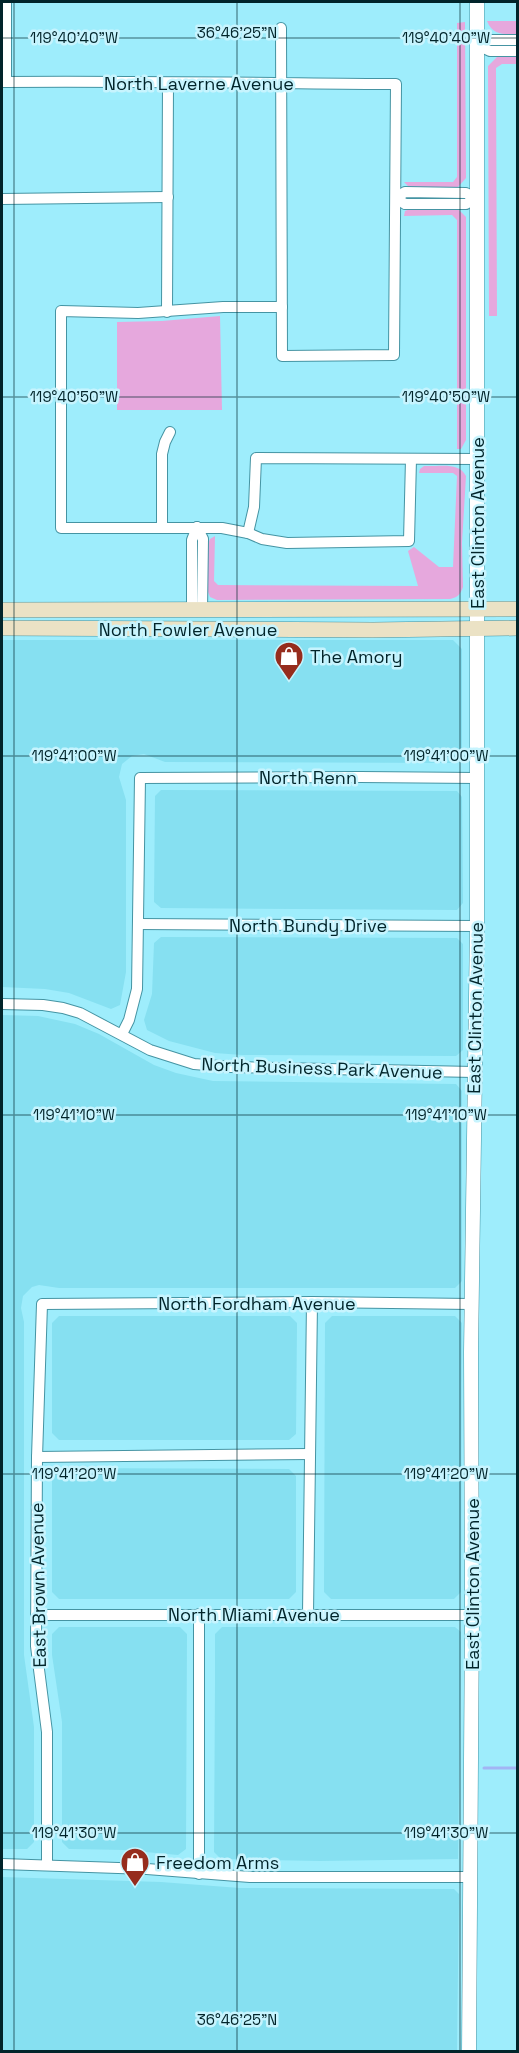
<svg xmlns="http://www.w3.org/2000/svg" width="519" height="2053" font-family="'Space Grotesk',sans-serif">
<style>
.built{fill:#86e0f1}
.green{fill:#e6a8dd}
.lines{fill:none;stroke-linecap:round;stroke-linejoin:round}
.stream{stroke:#a2b5f4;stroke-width:3}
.minor-casing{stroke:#4594a3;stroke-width:12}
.tertiary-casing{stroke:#4594a3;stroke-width:15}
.secondary-casing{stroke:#4594a3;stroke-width:16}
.minor{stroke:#fff;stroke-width:10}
.tertiary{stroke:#fff;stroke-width:14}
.secondary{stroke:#ebe2c5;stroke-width:15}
.ticks{fill:none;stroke:#01242a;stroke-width:1.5;stroke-opacity:0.45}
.labels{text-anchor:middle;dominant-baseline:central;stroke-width:5;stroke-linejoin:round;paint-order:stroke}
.street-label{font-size:18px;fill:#01242a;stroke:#c7f4fe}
.poi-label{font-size:18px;fill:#01242a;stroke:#c7f4fe;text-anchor:start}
.ticks-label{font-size:15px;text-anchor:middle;fill:#01242a;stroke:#c7f4fe;stroke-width:5;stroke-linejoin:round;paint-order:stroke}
</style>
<rect width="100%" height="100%" fill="#9eedfc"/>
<!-- built -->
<g class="built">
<path d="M2,640H453L462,649V758L457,763L165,762L144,754L132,756L122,764L119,777L126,800V972L120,1005L111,1009L69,993L45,989L2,987Z"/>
<path d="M161,790L457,791L462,797L463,903L457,910L161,908L154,902L155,796Z"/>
<path d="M161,937L457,938L463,944V1050L456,1056L242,1055L215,1053L169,1041L147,1030L144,1020L152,994L154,943Z"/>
<path d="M2,1015L38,1016L75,1024L99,1034L154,1065L176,1073L213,1081L456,1084L462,1091V1281L455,1288H59L39,1285L32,1287L23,1296L21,1308L24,1322V1655L34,1727V1842L27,1849H2Z"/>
<path d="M59,1316H290L297,1323L296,1434L289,1440H59L52,1433V1323Z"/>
<path d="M332,1316H455L462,1323L461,1592L454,1599H331L324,1592L325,1323Z"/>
<path d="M52,1468L289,1469L296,1476V1592L289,1599H59L52,1592Z"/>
<path d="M59,1627H180L187,1634L186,1849L178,1855L124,1850L69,1849L62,1842V1722L52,1655V1634Z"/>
<path d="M222,1627H455L461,1632L458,1859L320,1861L221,1859L214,1852L215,1682V1634Z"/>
<path d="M2,1877L161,1882L240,1888L454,1889L459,1894L457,2051H2Z"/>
</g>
<!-- green -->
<g class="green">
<path d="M487,21H517V34C504,34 493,36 487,21Z"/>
<path d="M465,22L466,178L458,187H409L404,182H453L457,177V23Z"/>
<path d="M497,57H517L518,64H502L496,68L497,316H489L488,66Z"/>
<path d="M410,209H458L466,217V440L461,449H457V220L452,215L404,216L405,211Z"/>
<path d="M220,316L222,410H117V322L162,321Z"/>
<path d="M424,466C438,467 459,461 466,476L462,543L463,587C460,595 458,597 450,599L217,600L210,597L208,592V544L210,539L215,536L214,581L218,585L418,586L408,551L414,547L439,567H453L457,476L453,473H419L420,469Z"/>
</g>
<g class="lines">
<!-- stream -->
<path class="stream" d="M484,1768H518"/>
<!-- minor casing -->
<g class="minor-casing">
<g id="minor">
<path d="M477,45L490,51H518"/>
<path d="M477,45L489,40H518"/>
<path d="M2,82C133,81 265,83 396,84L394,355L282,356L281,28"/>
<path d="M6,82V2"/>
<path d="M405,192L466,193L476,198L466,204H405L396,198Z"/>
<path d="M2,199L168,197"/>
<path d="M282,307H223L138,313L61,311V528H222L248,533L262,539L287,543L409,541L411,459"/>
<path d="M167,312L168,83"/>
<path d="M197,527L203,539L202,611"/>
<path d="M162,528V454L165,442L170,432"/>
<path d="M248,533L254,507L256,458L478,459"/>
<path d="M192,611V540L197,527"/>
<path d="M138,924L477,926"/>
<path d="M2,1004L43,1005L63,1008L80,1013L150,1050L194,1064L231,1067L474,1072"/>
<path d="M122,1034L129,1020L137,989L140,778L360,777L477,778"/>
<path d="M37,1457L310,1454"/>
<path d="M199,1614V1874"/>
<path d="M308,1614L312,1302"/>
<path d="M36,1615H472"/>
<path d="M2,1864L147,1869L250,1877H471"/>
<path d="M47,1865V1732L36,1646L37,1457L42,1304L312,1302L471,1304"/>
</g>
</g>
<!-- tertiary casing -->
<g class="tertiary-casing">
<path id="tertiary" d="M469,2052L472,1615L471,1352L477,926V2"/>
</g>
<!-- secondary casing -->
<g class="secondary-casing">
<g id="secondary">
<path d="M2,610L518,609"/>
<path d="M2,628L373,630L518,628"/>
</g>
</g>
<!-- minor -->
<use href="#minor" class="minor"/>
<!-- tertiary -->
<use href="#tertiary" class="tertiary"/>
<!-- secondary -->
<use href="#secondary" class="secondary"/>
</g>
<!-- ticks -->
<path class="ticks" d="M14,2V2052M237,2V2052M460,2V2052M2,38H518M2,397H518M2,756H518M2,1115H518M2,1474H518M2,1833H518"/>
<!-- icons -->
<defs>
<g id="shop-pin" transform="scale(1.5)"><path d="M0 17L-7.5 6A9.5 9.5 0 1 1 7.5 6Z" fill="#962c1d" stroke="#c7f4fe"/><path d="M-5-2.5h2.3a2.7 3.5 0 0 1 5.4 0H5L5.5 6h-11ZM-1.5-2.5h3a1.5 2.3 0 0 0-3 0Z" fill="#fff"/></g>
</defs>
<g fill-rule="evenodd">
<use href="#shop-pin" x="289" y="656"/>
<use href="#shop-pin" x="135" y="1862"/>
</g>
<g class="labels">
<!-- street labels -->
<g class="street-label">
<text x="199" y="83">North Laverne Avenue</text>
<text transform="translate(477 523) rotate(-90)">East Clinton Avenue</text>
<text x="188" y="629">North Fowler Avenue</text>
<text x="308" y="777">North Renn</text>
<text x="308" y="925">North Bundy Drive</text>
<text transform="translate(475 1008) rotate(-89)">East Clinton Avenue</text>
<text transform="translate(322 1068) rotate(2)">North Business Park Avenue</text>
<text x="257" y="1303">North Fordham Avenue</text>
<text transform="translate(472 1584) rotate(-90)">East Clinton Avenue</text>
<text transform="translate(38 1585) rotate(-91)">East Brown Avenue</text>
<text x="254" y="1614">North Miami Avenue</text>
</g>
<!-- poi labels -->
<g class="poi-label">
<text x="310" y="656">The Amory</text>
<text x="156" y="1862">Freedom Arms</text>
</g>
</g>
<g class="ticks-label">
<text x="237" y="38">36°46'25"N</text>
<text x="446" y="43">119°40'40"W</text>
<text x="74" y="43">119°40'40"W</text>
<text x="446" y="402">119°40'50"W</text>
<text x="74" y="402">119°40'50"W</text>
<text x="446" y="761">119°41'00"W</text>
<text x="74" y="761">119°41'00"W</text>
<text x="446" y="1120">119°41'10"W</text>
<text x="74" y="1120">119°41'10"W</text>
<text x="446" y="1479">119°41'20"W</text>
<text x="74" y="1479">119°41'20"W</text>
<text x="446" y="1838">119°41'30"W</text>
<text x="74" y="1838">119°41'30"W</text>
<text x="237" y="2025">36°46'25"N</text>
</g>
<!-- border -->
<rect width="519" height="2053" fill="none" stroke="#01242a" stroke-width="6"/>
</svg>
